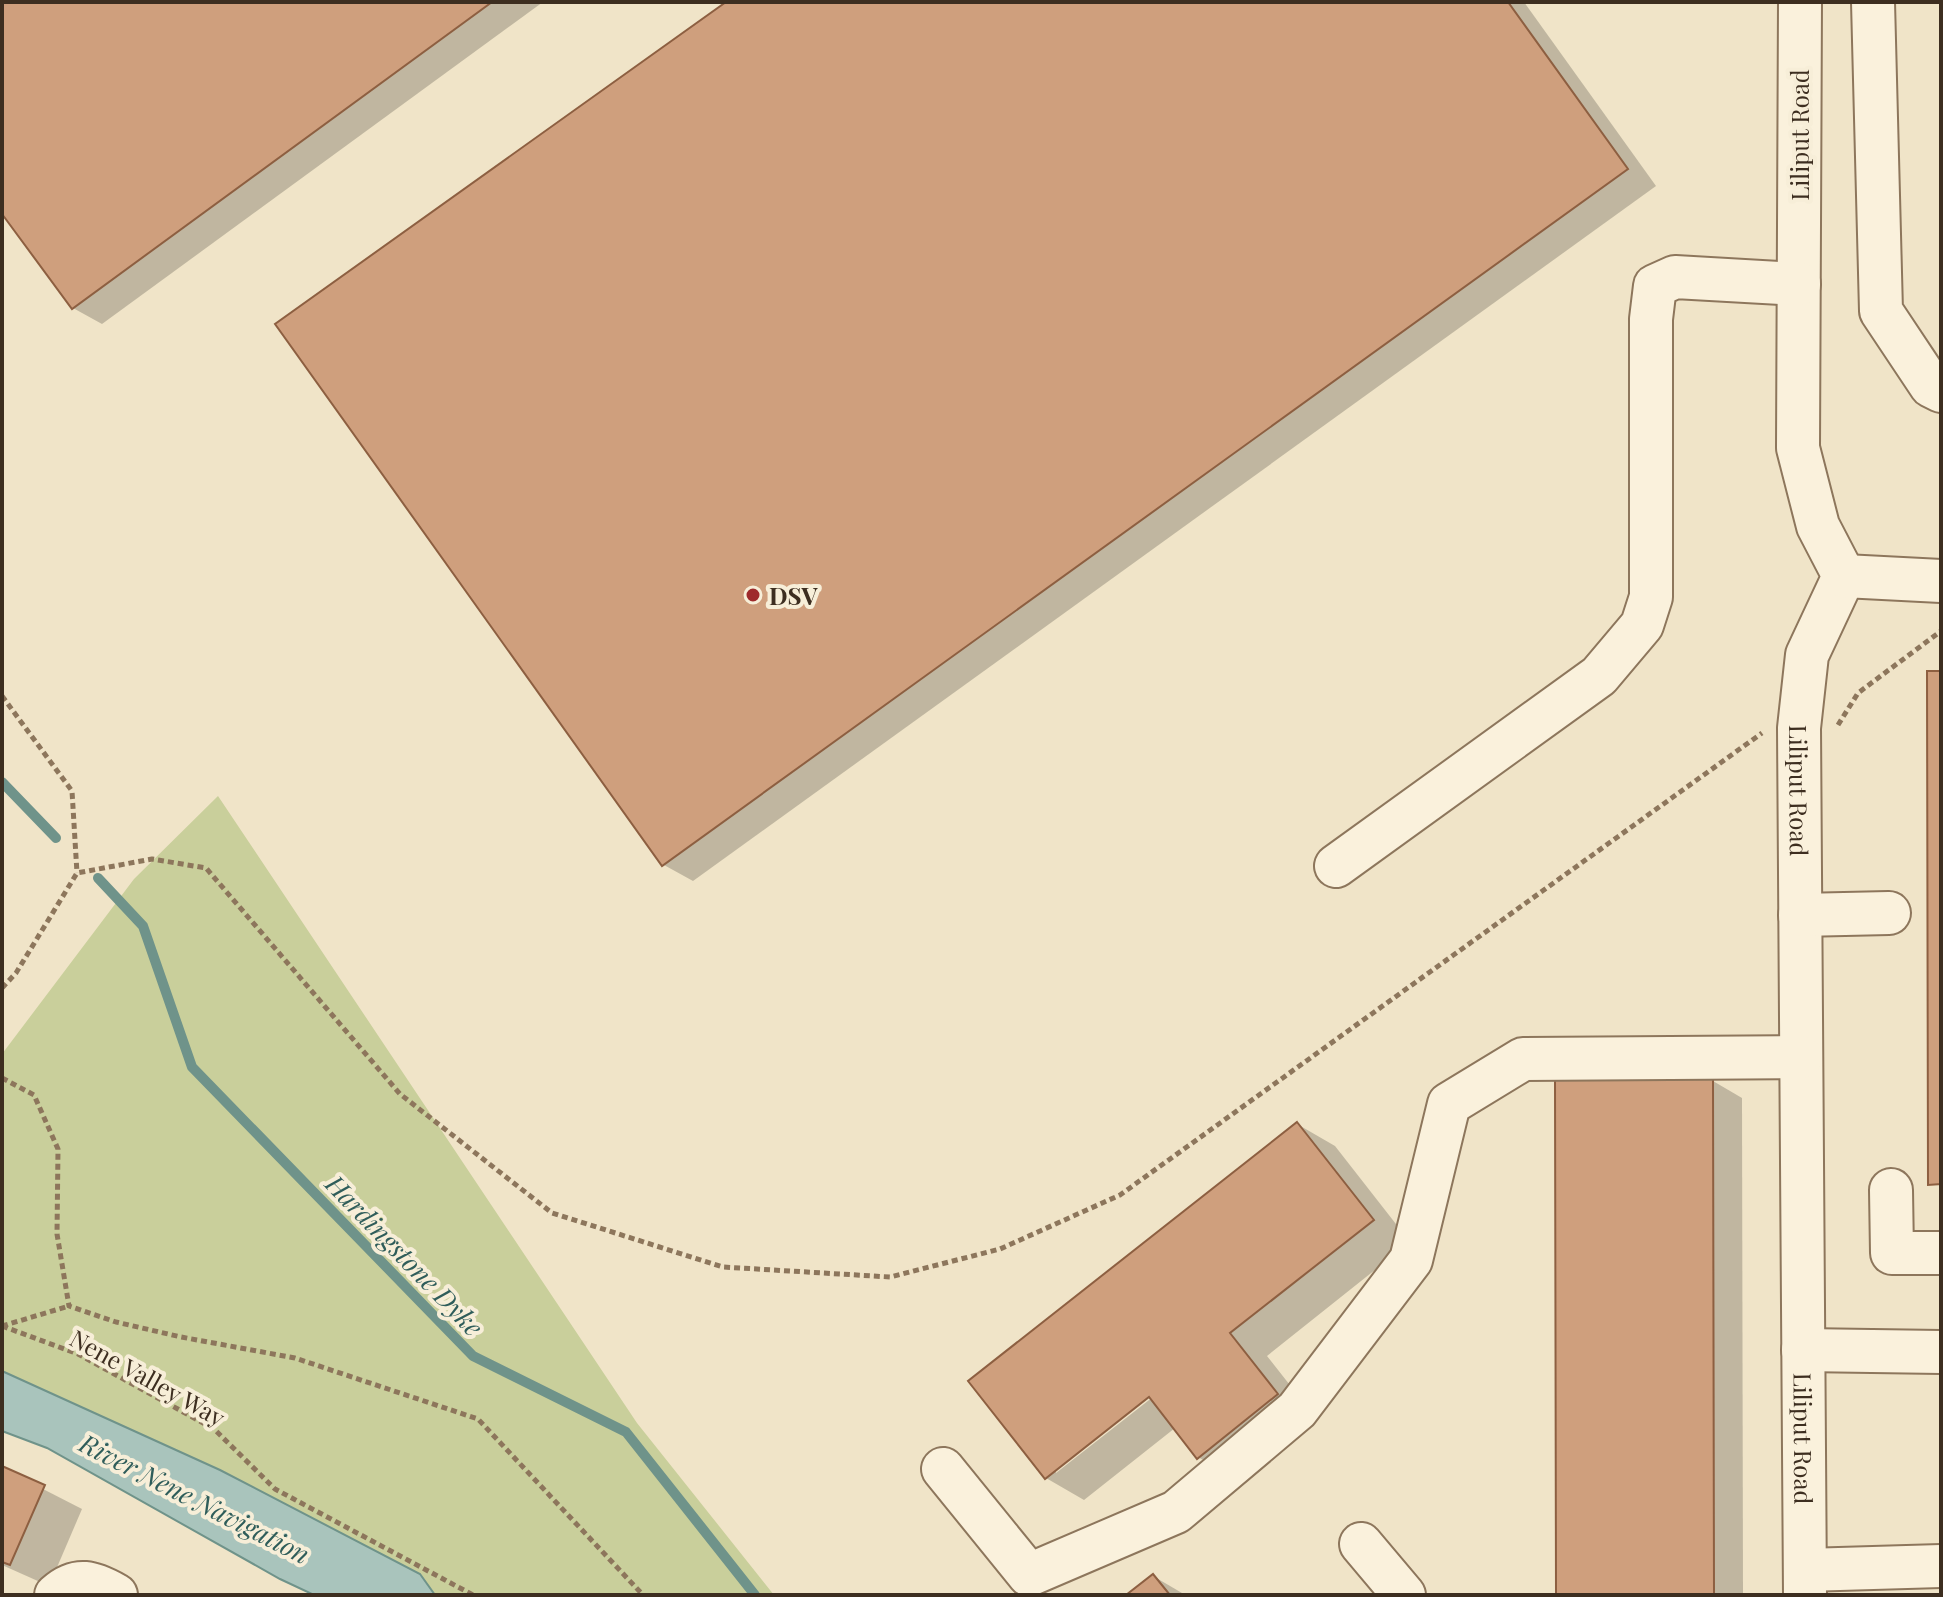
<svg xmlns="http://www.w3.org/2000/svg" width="1943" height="1597" font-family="'Playfair Display',serif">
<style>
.green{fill:#c9cf9b}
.water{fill:#a9c4bc;stroke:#6f938a;stroke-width:2}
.shadow{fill:#0003;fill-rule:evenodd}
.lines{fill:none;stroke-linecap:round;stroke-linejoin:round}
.stream{stroke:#6f938a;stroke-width:10}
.building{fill:#cf9f7d;stroke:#8d5f41;stroke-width:2}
.minor-casing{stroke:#8d765c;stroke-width:46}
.path{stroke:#8d765c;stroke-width:5;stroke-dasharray:6 4;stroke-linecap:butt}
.minor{stroke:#faf1dc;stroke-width:42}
.poi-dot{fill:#9e2a2b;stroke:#f7eed8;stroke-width:3}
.labels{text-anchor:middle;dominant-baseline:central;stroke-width:8;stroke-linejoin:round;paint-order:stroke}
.street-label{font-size:24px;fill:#3d2e20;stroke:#f7eed8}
.poi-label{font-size:24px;font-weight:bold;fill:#3d2e20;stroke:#f7eed8;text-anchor:start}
.water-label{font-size:26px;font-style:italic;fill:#2f5d5a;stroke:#f7eed8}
</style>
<rect width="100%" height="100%" fill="#f0e4c8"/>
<!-- green -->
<path class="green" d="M218,796L637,1423L774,1595H435L420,1574L220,1470L2,1371V1054L134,879Z"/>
<!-- water -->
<path class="water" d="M2,1371L220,1470L420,1574L435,1595H314L280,1579L47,1448L2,1431Z"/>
<!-- shadow -->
<g class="shadow">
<path d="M2,2H543L102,324L73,308L2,210Z"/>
<path d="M729,2H1524L1656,186L693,881L664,865L277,325Z"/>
<path d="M1713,1081L1742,1098L1743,1595H1558Z"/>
<path d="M1297,1124L1335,1146L1410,1242L1267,1356L1315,1417L1236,1479L1198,1457L1175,1428L1084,1500L1046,1478ZM1155,1390L1158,1393L1056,1473V1468Z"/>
<path d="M2,1468L82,1509L49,1586L2,1565Z"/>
<path d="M1153,1576L1182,1593L1184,1595H1129Z"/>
</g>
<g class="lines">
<!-- stream -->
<g class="stream">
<path d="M2,782L56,838"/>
<path d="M98,878L143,926L192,1067L473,1356L626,1432L755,1595"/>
</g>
</g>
<!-- building -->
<g class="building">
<path d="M2,2H492L72,309L2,214Z"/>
<path d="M726,2H1508L1628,169L662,866L275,324Z"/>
<path d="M1927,671H1941V1184L1928,1185Z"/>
<path d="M1555,1079H1713L1714,1595H1556Z"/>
<path d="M1297,1122L1374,1220L1230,1333L1278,1394L1197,1459L1149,1397L1045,1479L968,1381Z"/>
<path d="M2,1466L45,1485L10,1565L2,1562Z"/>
<path d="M1153,1574L1170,1595H1126Z"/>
</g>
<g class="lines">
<!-- minor casing -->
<g class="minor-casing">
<g id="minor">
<path id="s1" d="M1800,2L1798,448L1818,526L1844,576L1807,655L1799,728L1805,1595"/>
<path d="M1873,2L1881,311L1931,386L1941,391"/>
<path d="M1844,576L1941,581"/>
<path d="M1336,866L1599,676L1642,625L1651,597V319L1655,286L1675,277L1799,284"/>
<path d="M1800,915L1889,913"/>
<path d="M1891,1190L1892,1253H1941"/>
<path d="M1803,1350L1941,1352"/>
<path d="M943,1469L1029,1575L1176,1512L1297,1410L1411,1260L1449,1104L1523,1059L1801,1057"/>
<path d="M1361,1544L1404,1595"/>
<path d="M1805,1570L1941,1566"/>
<path d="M56,1595C77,1576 93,1582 116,1595"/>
</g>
</g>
<!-- path -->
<g class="path">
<path d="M2,696L72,791L77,873"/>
<path d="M1838,725L1858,693L1941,631"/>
<path d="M2,988L16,973L77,873L152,859L206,868L400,1094L552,1213L723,1267L890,1277L1000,1249L1120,1195L1762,733"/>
<path d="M2,1078L34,1095L58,1149L57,1234L69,1306L116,1322L181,1337L295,1358L478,1419L643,1595"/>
<path d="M2,1326L78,1354L214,1429L275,1489L473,1595"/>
<path d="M2,1326L69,1306"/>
</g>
<!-- minor -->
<use href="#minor" class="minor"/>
</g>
<!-- markers -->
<circle class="poi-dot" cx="753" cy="595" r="8"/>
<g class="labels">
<!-- street labels -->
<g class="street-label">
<text transform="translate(1799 135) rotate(-90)">Liliput Road</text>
<text stroke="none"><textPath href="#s1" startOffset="806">Liliput Road</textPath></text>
<text transform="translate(148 1377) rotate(29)">Nene Valley Way</text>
<text stroke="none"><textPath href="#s1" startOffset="1454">Liliput Road</textPath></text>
</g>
<!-- poi labels -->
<g class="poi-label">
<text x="769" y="595">DSV</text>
</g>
<!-- water labels -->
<g class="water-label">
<text transform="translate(405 1255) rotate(46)">Hardingstone Dyke</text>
<text transform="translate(195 1498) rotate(27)">River Nene Navigation</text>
</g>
</g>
<!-- border -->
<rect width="1943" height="1597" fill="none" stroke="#3d2e20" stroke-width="8"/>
</svg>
